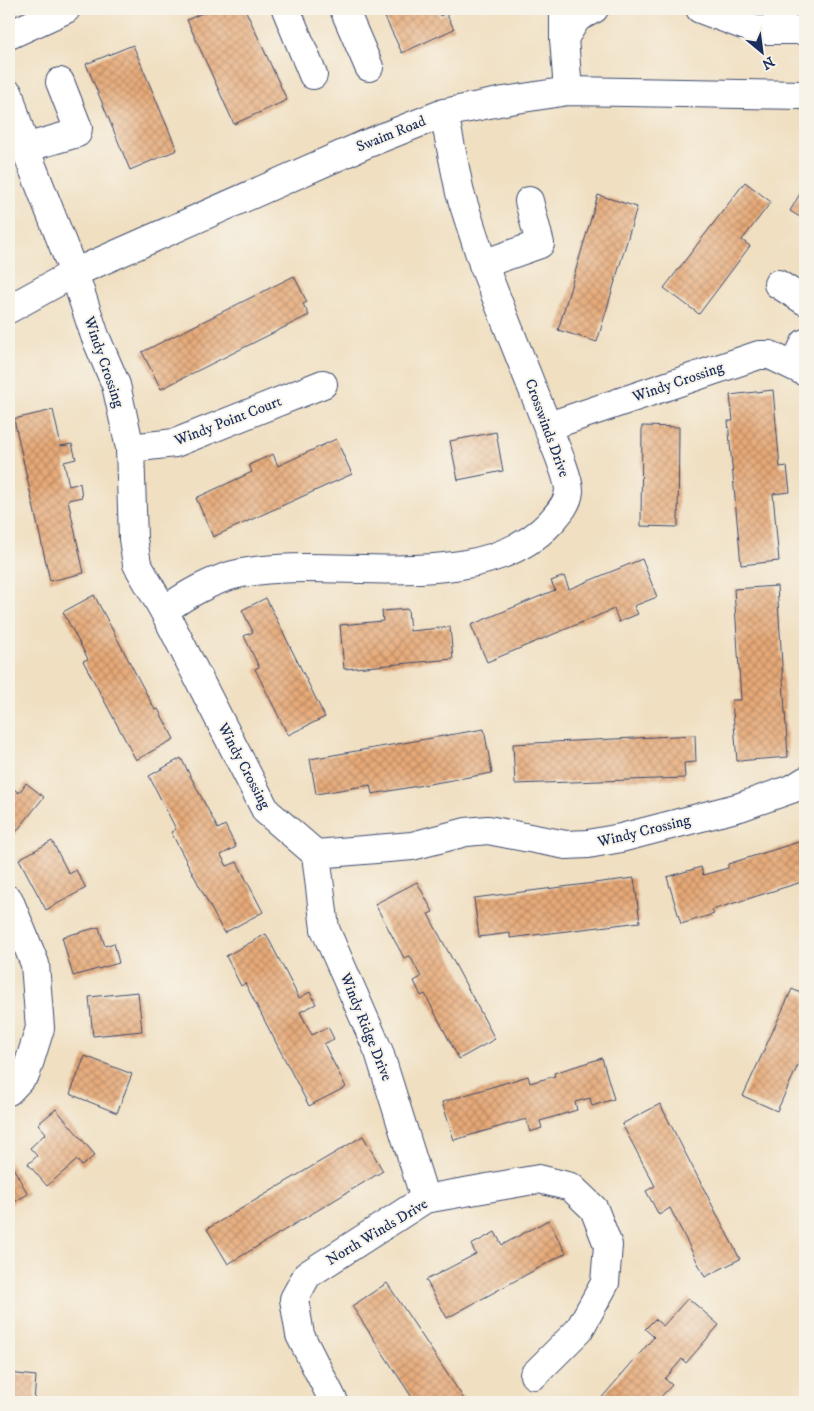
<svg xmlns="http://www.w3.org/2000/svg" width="814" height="1411" font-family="'IM FELL DW Pica',serif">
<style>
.building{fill:url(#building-cross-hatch)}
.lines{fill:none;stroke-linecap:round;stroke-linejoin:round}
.minor-casing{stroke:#3b496d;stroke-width:30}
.minor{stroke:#fff;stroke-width:28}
.labels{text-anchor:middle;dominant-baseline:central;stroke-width:4;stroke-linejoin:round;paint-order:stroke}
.street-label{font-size:15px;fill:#1b2f5e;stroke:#f7f3e8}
</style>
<defs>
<pattern id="building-cross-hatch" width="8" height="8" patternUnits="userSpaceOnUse" patternTransform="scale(1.25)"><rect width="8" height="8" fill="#e7a977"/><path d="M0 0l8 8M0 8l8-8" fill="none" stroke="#ba8a65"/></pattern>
</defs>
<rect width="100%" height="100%" fill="#f7f3e8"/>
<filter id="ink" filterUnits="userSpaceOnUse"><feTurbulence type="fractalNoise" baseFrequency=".02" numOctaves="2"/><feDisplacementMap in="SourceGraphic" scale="10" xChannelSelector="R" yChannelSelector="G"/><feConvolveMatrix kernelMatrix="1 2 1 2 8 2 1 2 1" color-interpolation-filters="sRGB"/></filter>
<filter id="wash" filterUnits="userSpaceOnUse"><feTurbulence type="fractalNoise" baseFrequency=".0096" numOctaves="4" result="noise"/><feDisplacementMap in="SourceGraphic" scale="20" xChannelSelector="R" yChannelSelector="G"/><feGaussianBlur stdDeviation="1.12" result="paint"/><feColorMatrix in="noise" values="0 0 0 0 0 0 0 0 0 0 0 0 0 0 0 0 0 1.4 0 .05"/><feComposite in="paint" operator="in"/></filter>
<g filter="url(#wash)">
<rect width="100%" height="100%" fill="#f0dfc1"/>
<g id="blocks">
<!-- building -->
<g class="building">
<path d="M211,9H245L287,100L234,124L187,20Z"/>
<path d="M381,9H437L440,16L446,13L454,29L402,53Z"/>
<path d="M133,45L177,150L130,170L86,64Z"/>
<path d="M745,182L771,202L742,240L750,246L699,314L664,288Z"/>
<path d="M805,185V220L790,211Z"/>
<path d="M598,195L637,207L597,342L558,330Z"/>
<path d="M294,276L307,302L303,304L309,315L161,389L142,352Z"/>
<path d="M773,390L780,467L787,466L790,492L773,494L779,561L741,565L728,421H733L730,395Z"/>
<path d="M53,410L61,446L72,444L76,459L64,462L69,486L80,483L82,497L68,500L84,573L50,581L14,419Z"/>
<path d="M642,426L679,427L678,527L641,526Z"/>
<path d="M496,432L503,471L458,480L450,441Z"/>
<path d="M336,439L352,474L213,537L196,498L252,472L249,465L273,454L278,466Z"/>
<path d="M642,559L657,597L634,606L638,614L619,622L614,609L487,662L471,625L555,590L551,581L564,576L569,589Z"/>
<path d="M777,586L788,757L737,761L732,700H741L734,589Z"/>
<path d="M94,595L155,710L158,709L174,739L136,760L83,661L88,659L63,612Z"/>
<path d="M266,598L325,717L288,735L255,669L259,667L244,636L253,632L242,610Z"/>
<path d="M408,609L410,631L450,627L453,659L344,669L340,625L383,621L382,611Z"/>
<path d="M484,729L492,773L372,794L370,785L316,794L310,759Z"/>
<path d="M695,735L696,762L684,763L685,778L515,784L513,744Z"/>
<path d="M181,758L218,829L225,825L236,847L221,855L227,866L237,862L263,912L224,933L171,832L176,829L149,776Z"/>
<path d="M26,783L44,797L9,841V785L19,793Z"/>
<path d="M805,840V881L712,910L714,914L681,924L667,877L701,867L703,875L728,868V864Z"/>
<path d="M52,841L69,874L76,870L86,888L46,910L19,859Z"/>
<path d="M634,878L640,922L510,938V933L479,937L474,898Z"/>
<path d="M417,882L433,912L428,914L495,1039L459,1059L425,994L421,996L414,981L421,977L410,956L404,958L375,904Z"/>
<path d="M99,927L105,946L114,943L119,963L73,976L62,937Z"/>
<path d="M266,934L299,998L310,992L316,1004L300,1012L312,1035L328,1027L334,1039L324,1044L346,1087L309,1106L245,983L241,986L226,956Z"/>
<path d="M792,989L805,995V1050L777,1111L743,1096Z"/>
<path d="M138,992L142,1031L93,1036L89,997Z"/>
<path d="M85,1056L132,1074L117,1113L70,1094Z"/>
<path d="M602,1058L614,1099L592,1106L590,1098L575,1102L577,1110L540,1121L542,1128L530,1132L526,1119L454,1140L442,1102L528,1076L530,1083L555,1076L554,1073Z"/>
<path d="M660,1104L740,1259L705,1277L670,1208L659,1215L646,1191L655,1186L622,1124Z"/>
<path d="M56,1109L95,1155L82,1166L77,1160L47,1186L28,1164L37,1156L30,1148L46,1133L38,1124Z"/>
<path d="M363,1136L383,1171L228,1264L207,1229Z"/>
<path d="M9,1161L28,1194L9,1205Z"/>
<path d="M548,1220L566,1253L447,1318L426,1280L476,1254L471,1245L495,1232L502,1245Z"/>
<path d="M387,1283L466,1402H415L352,1306Z"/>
<path d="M688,1298L719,1325L686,1363L682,1359L665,1379L672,1385L656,1402H598L654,1337L645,1329L655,1319L663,1326Z"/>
<path d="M9,1373L36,1376L34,1402H9Z"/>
</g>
</g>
</g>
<g filter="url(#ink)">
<use href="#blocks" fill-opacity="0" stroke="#3b496d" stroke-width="1"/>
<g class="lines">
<!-- minor casing -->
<g class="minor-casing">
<g id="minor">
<path d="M286,9L313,75"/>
<path d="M344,9L369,67"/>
<path d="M564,9V38L568,91"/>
<path d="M700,9L756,30H805"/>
<path d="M9,35L66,9"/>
<path d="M564,38L577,18L594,9"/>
<path d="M9,94L25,148L74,273L95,336L116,385L130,448L133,539L137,564L164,611L266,811L316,854L412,846L466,832L488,830L566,845L588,844L621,838L740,807L794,788L805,781"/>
<path d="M25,148L77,133L78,128L60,82"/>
<path d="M483,264L540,244L529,201"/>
<path d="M778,284L805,301"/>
<path d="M9,309L74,273L366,144L444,113L504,101L568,91L805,95"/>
<path d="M794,365L805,343"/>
<path d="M549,426L759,355H770L805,372"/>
<path d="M130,448L175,443L323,384"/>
<path d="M164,611C185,595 215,578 242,573C333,555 479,598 550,523C558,514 568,504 569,491C569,481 563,467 560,458L483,264L460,193L444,113"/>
<path d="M316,854L325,929L379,1052L425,1199"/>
<path d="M9,900L35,964L40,1028L26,1073L9,1091"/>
<path d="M334,1402L300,1335L294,1299L307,1275L425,1199L539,1179L571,1187L594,1209L608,1245L605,1283L579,1330L534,1375"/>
</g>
</g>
<!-- minor -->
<use href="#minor" class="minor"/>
</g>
</g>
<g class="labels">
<!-- street labels -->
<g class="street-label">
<text transform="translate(391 134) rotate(-22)">Swaim Road</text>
<text transform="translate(104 362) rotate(71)">Windy Crossing</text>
<text transform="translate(678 382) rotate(-19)">Windy Crossing</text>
<text transform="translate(228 421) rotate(-21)">Windy Point Court</text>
<text transform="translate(547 428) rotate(70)">Crosswinds Drive</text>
<text transform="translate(244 766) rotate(62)">Windy Crossing</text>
<text transform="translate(644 831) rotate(-14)">Windy Crossing</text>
<text transform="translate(366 1027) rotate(68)">Windy Ridge Drive</text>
<text transform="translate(377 1232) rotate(-31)">North Winds Drive</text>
</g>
</g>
<!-- margin -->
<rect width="814" height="1411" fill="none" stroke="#f7f3e8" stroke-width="30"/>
<!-- north arrow -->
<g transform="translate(762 52) rotate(151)" stroke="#f7f3e8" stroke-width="4" paint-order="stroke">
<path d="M0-4L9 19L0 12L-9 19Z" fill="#1b2f5e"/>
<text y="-8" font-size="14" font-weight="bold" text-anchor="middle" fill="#1b2f5e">N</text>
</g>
</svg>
